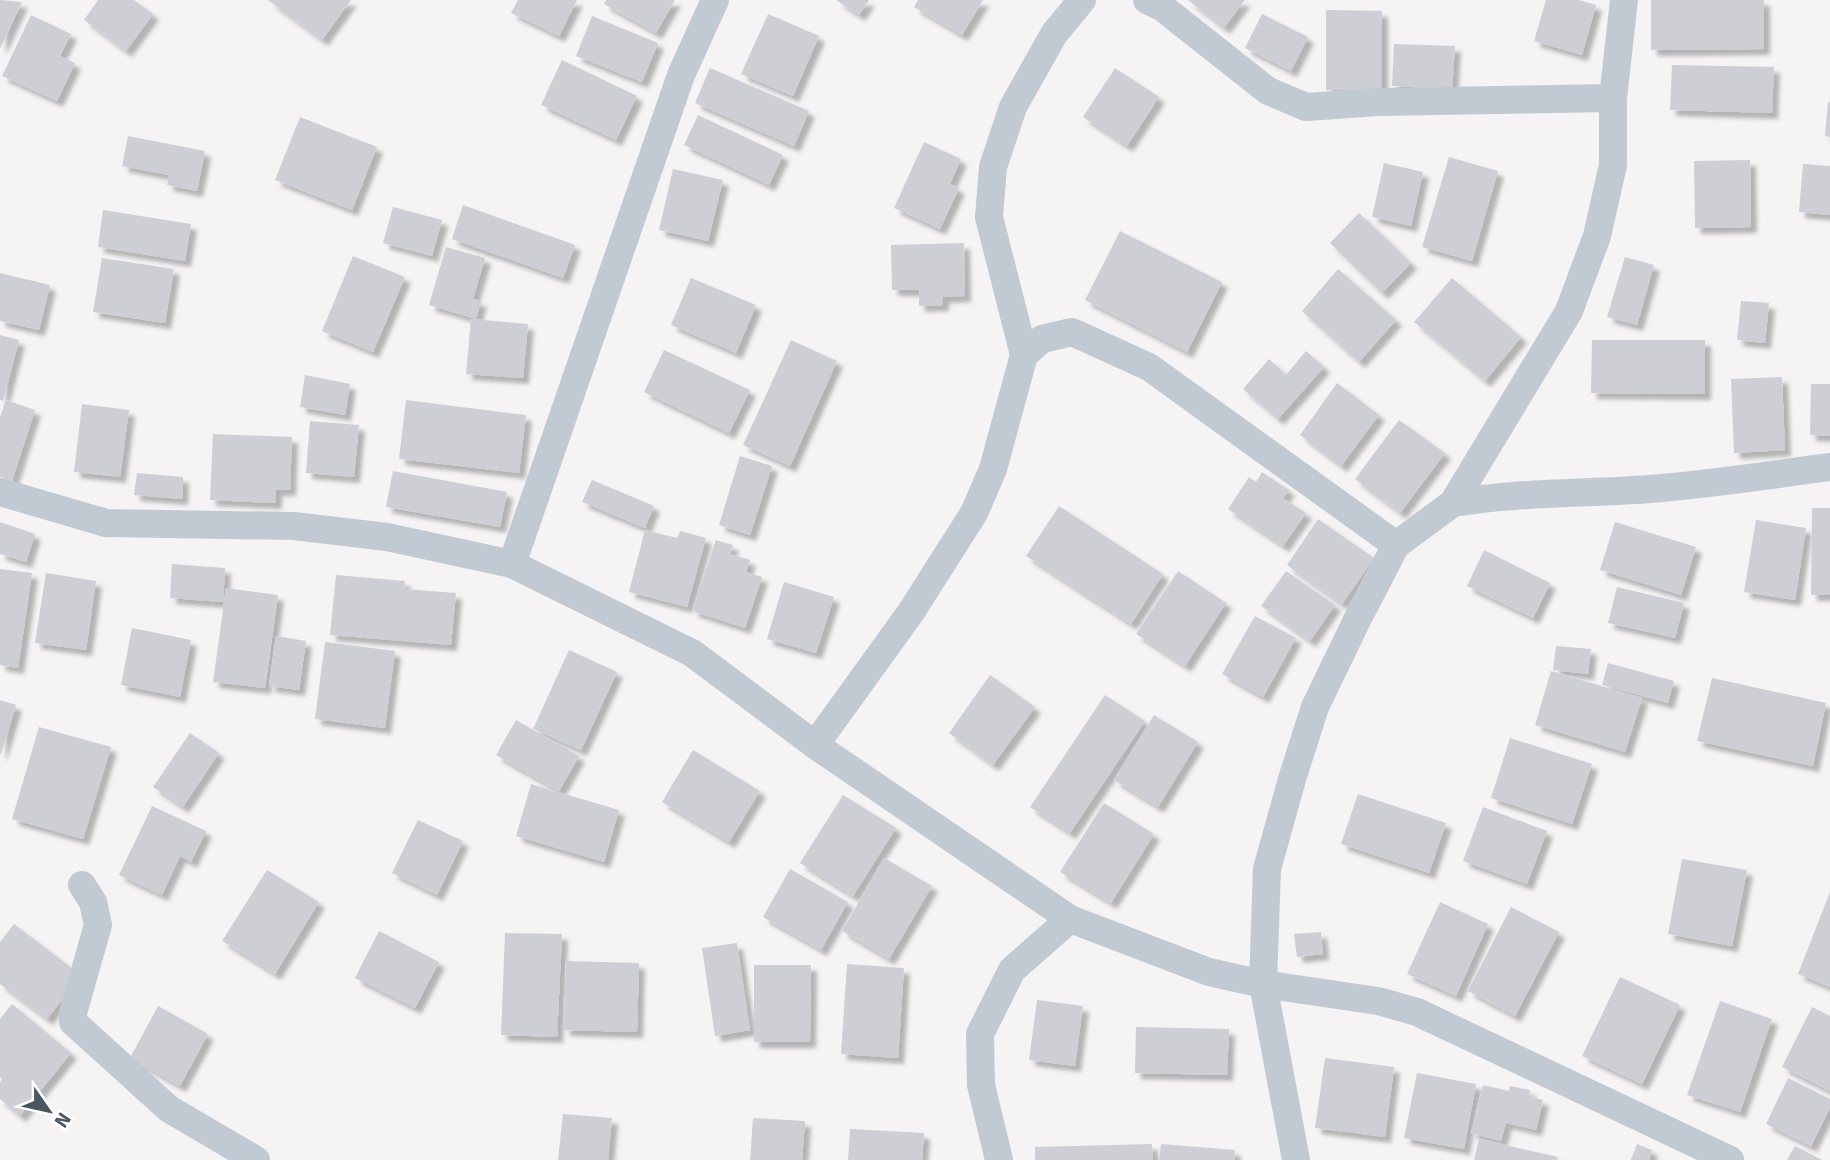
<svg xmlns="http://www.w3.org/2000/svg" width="1830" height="1160" font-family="Signika,sans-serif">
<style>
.building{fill:#cdcfd5;filter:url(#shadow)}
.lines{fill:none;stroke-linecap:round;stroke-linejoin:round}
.minor{stroke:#c1cad2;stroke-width:28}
</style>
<defs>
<filter id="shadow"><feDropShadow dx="6" dy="6" stdDeviation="2" flood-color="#0004"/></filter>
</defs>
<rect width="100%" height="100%" fill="#f5f3f3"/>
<!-- building -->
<g class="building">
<path d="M0,0L22,2L0,49Z"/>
<path d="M98,0H134L153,14L126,51L84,20Z"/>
<path d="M268,0H351L322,40Z"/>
<path d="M518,0H577L559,36L511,13Z"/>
<path d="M606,0H675L656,33L604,4Z"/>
<path d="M836,0H869L859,15Z"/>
<path d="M918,0H983L962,35L914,7Z"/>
<path d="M1188,0H1245L1224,28Z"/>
<path d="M1546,0H1579L1596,5L1582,55L1534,41Z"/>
<path d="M1651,0H1764V49L1651,50Z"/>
<path d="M1326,10L1382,11V90H1326Z"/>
<path d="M768,14L819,36L793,96L741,74Z"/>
<path d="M1262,14L1308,37L1291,71L1245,48Z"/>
<path d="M31,15L71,34L60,56L75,63L57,101L2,76Z"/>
<path d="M592,16L658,43L642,82L576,56Z"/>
<path d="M1394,44L1455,46L1452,89L1392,86Z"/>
<path d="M562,60L637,96L616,140L541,105Z"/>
<path d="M1672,65L1774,67L1772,113L1670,110Z"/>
<path d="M710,68L809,111L794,146L695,103Z"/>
<path d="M1115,68L1159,97L1127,146L1083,117Z"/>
<path d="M1828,102H1830V137L1825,136Z"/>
<path d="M698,115L783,155L769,185L684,145Z"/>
<path d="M300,117L377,147L352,210L275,180Z"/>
<path d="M128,136L205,151L197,191L167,185L169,175L122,166Z"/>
<path d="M924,142L961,159L950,184L959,188L940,229L894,208Z"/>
<path d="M1449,157L1498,171L1472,261L1422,247Z"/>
<path d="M1750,160L1751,227L1695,228L1694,161Z"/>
<path d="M1384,163L1423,172L1411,226L1372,217Z"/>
<path d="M1803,164L1830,166V215L1799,212Z"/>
<path d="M673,169L723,180L708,241L659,230Z"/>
<path d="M463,205L575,245L563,278L452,239Z"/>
<path d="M393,207L442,220L432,256L383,243Z"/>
<path d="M103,210L191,224L185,261L98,247Z"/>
<path d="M1359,213L1411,263L1382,293L1330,243Z"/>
<path d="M1120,231L1222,282L1187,352L1085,300Z"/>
<path d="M964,243L965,296L943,297V305L919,306V290H892L891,245Z"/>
<path d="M446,247L485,258L473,299L481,301L476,319L429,305Z"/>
<path d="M353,256L405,277L373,352L322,331Z"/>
<path d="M1625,257L1654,265L1637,325L1607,317Z"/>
<path d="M102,258L174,269L165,323L93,312Z"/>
<path d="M1338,269L1396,320L1359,362L1302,311Z"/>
<path d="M0,273L50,285L39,330L0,321Z"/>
<path d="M691,278L756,305L736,353L671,325Z"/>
<path d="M1452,278L1521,337L1485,381L1414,322Z"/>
<path d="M1741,301L1769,303L1765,343L1737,340Z"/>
<path d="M471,319L528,324L523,378L466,374Z"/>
<path d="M0,335L19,340L3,401L0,400Z"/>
<path d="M791,340L837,361L790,466L743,445Z"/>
<path d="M1592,340H1705V394L1591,393Z"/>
<path d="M664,350L750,390L729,433L644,392Z"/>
<path d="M1306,351L1324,367L1278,419L1243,389L1269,359L1286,375Z"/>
<path d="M305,375L350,384L345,415L300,407Z"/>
<path d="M1782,377L1785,450L1734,453L1731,379Z"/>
<path d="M1337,383L1379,415L1341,466L1300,435Z"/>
<path d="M1811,384H1830V436L1810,435Z"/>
<path d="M6,400L35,410L12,481L0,477V417Z"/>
<path d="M406,400L526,415L519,473L399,459Z"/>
<path d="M82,404L129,410L120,477L74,472Z"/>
<path d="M1399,420L1445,453L1400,513L1355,479Z"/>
<path d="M310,421L359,425L354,477L306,473Z"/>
<path d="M213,434L292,437L290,490H276V503L210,500Z"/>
<path d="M740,456L772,466L750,535L719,525Z"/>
<path d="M393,471L507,492L500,527L386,507Z"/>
<path d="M1262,472L1289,490L1283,498L1306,513L1283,546L1228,509L1249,477L1256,482Z"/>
<path d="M137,473L183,477L182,499L134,495Z"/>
<path d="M592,480L654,506L645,528L582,502Z"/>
<path d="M1059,506L1163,574L1131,624L1026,556Z"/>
<path d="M1812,508H1830V595H1811Z"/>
<path d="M1318,519L1374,558L1342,604L1287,565Z"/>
<path d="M1756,520L1806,528L1795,600L1744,592Z"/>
<path d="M0,522L35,534L26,562L0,554Z"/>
<path d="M1615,522L1696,547L1681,595L1600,570Z"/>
<path d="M645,530L677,538L680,531L706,538L687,607L629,592Z"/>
<path d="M716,540L733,545L730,554L750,560L746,572L762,577L745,628L692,611Z"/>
<path d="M1484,550L1550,583L1533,618L1467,586Z"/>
<path d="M172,564L225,568L223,602L170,598Z"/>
<path d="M0,569L32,573L18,668L0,665Z"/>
<path d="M1178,571L1226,603L1185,666L1136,634Z"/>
<path d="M1286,571L1335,605L1310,641L1261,606Z"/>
<path d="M46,573L96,581L86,650L35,643Z"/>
<path d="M336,575L405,581L404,589L456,593L451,645L330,635Z"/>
<path d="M784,582L834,597L816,653L767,639Z"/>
<path d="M1617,587L1684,603L1675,638L1608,623Z"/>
<path d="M226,588L278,595L265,688L213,682Z"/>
<path d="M1255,616L1296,638L1263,697L1222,674Z"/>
<path d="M132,628L191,640L180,697L121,685Z"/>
<path d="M276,636L306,641L299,690L269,686Z"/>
<path d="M325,642L395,651L385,728L315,719Z"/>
<path d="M1556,646L1591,649L1588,674L1553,670Z"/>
<path d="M569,650L617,672L581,750L533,729Z"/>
<path d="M1608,663L1674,681L1668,703L1602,685Z"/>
<path d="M1551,671L1642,698L1625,752L1535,725Z"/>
<path d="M990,675L1035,707L993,765L949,733Z"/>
<path d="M1712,678L1826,703L1813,766L1697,741Z"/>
<path d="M1105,695L1145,721L1070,833L1030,807Z"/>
<path d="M0,700L16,705L1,754H0Z"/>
<path d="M1154,715L1198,742L1158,807L1114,780Z"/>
<path d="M516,720L579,756L559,791L496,755Z"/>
<path d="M39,727L111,747L83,839L12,819Z"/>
<path d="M190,733L219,753L183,807L153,787Z"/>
<path d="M1510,738L1592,764L1572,824L1491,798Z"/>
<path d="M693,750L760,791L729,842L662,802Z"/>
<path d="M531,784L619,810L604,862L516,836Z"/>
<path d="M1358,794L1446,823L1429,873L1341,844Z"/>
<path d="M843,795L896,828L853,896L800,863Z"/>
<path d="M1104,803L1154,834L1111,903L1060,872Z"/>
<path d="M152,806L206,831L191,862L180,856L162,895L119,875Z"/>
<path d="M1483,807L1547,831L1527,884L1463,861Z"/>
<path d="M418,820L463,841L437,895L392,873Z"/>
<path d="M884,858L932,886L889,959L842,931Z"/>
<path d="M1682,859L1747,870L1732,946L1668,934Z"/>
<path d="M790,869L848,902L821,950L763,917Z"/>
<path d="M267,870L319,902L275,974L222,941Z"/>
<path d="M1830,892V987L1798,974Z"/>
<path d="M1440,902L1488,924L1456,996L1407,974Z"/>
<path d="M1511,907L1559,932L1515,1016L1468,991Z"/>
<path d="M14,924L81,975L47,1019L0,984V942Z"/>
<path d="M379,931L439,962L415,1008L355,978Z"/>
<path d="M1321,932L1323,954L1297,957L1294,934Z"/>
<path d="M505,933L562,934L557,1037L501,1035Z"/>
<path d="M737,943L750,1030L715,1036L702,948Z"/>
<path d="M566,961L639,963L637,1032L564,1030Z"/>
<path d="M847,964L904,968L898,1058L841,1054Z"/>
<path d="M754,965H811L810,1042H754Z"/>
<path d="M1620,977L1680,1005L1642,1084L1582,1056Z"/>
<path d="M1037,1000L1083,1006L1075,1066L1029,1060Z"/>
<path d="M1720,1001L1772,1019L1740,1112L1687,1095Z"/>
<path d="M12,1004L71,1053L20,1116L0,1099V1082L2,1079L0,1077V1019Z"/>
<path d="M158,1006L208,1034L180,1086L130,1058Z"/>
<path d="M1812,1007L1830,1016V1091L1782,1067Z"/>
<path d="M1136,1027L1229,1029L1227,1075L1135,1073Z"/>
<path d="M1325,1058L1394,1067L1385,1137L1315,1128Z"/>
<path d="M1417,1073L1476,1084L1464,1149L1404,1138Z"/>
<path d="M1788,1078L1830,1099V1108L1811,1146L1766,1124Z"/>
<path d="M1483,1085L1509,1091L1510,1086L1530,1090L1529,1096L1543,1100L1536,1130L1506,1123L1501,1141L1471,1133Z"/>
<path d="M563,1114L612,1118L608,1160H558Z"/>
<path d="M753,1118L805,1121L802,1160H750Z"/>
<path d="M850,1129L924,1133L922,1160H848Z"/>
<path d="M1479,1139L1558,1157L1557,1160H1474Z"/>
<path d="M1152,1144L1153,1160H1035V1147Z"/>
<path d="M1161,1144L1235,1150L1234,1160H1159Z"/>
<path d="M1637,1144L1652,1150L1649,1160H1631Z"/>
<path d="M1795,1146L1822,1160H1787Z"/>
</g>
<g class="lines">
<!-- minor -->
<g class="minor">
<path d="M1147,0L1163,8L1268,91L1306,107L1378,102L1613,98"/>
<path d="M1024,355L1042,339L1072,332L1149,367L1396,545"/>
<path d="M0,492L106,523L294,526L387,537L512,564L692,653L815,745L1070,919L1209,972L1263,984L1378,1001L1417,1012L1730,1160"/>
<path d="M1453,503C1518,492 1584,494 1650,489C1710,484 1770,475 1830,467"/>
<path d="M512,564L681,75L715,0"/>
<path d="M815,745L911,612L974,513L993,469L1024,355L989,217L993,167L1013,107L1054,34L1082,0"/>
<path d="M82,885L93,902L98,925L73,1013V1022L169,1109L256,1160"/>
<path d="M999,1160L981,1085L980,1034L1012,970L1070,919"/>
<path d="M1296,1160L1263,984L1267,869L1292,779L1315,707L1358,618L1396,545L1453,503L1569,311L1597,236L1613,165V98L1624,0"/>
</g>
</g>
<!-- north arrow -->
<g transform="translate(49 1111) rotate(124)" stroke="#ffffff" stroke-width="5" paint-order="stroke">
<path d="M0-5L12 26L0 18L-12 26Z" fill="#4a5661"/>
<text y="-10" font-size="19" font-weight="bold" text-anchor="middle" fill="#4a5661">N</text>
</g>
</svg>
